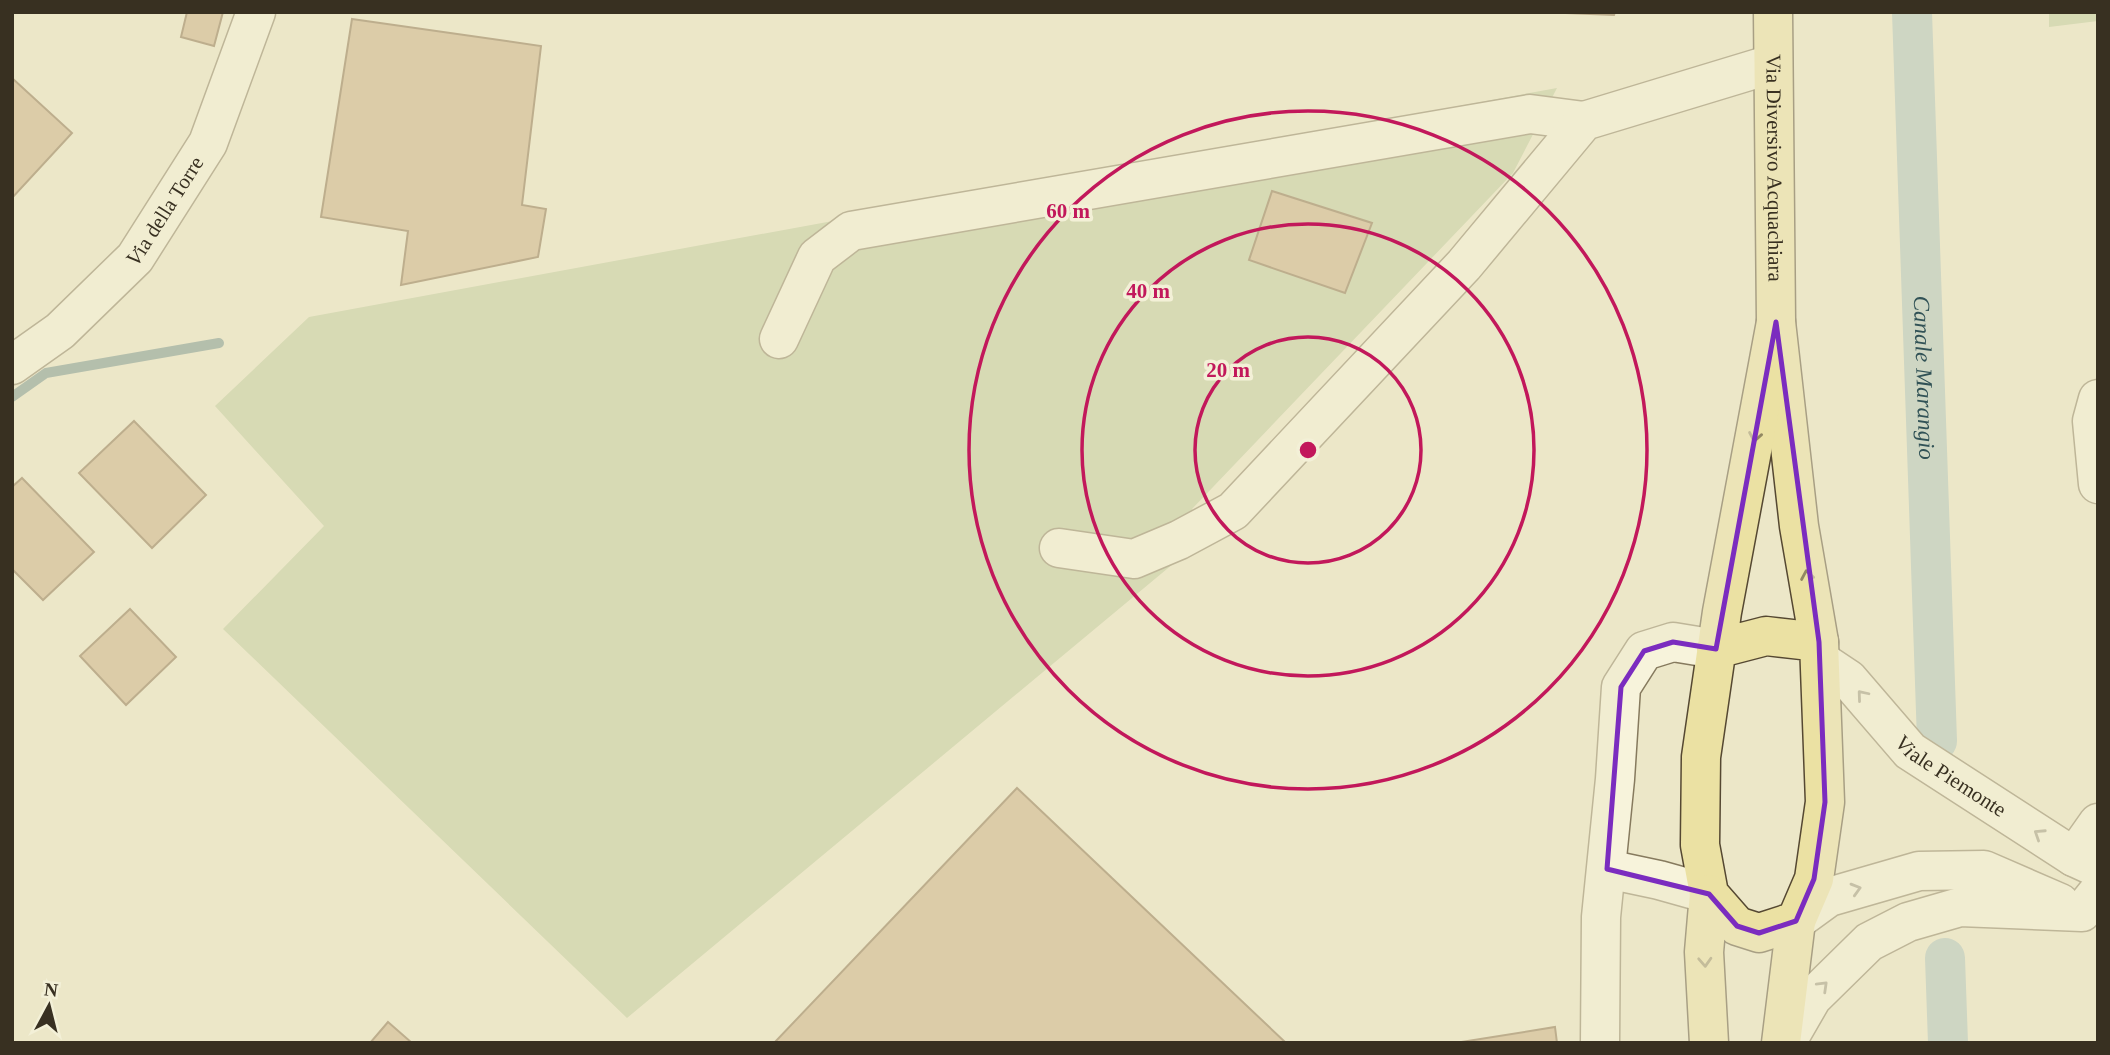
<svg xmlns="http://www.w3.org/2000/svg" width="2110" height="1055" font-family="'Times New Roman',serif">
<style>
.green{fill:#bcc99c}
.lines{fill:none;stroke-linecap:round;stroke-linejoin:round}
.stream{stroke:#708e8b;stroke-width:10}
.canal{stroke:#a9c0bd;stroke-width:40}
.building{fill:#c7aa81;stroke:#846946;stroke-width:2}
.minor-casing{stroke:#867a5e;stroke-width:41}
.major-casing{stroke:#554832;stroke-width:41}
.minor{stroke:#f7f3db;stroke-width:38}
.major{stroke:#ebe1a3;stroke-width:38}
.oneway{stroke:#928862}
.oneway2{stroke:#98927e}
.marked{fill:none;stroke:#7b2cbf;stroke-width:5;stroke-linejoin:round}
.ring{fill:none;stroke:#c2185b;stroke-width:3.5}
.labels{text-anchor:middle;dominant-baseline:central;stroke-width:7;stroke-linejoin:round;paint-order:stroke}
.street-label{font-size:21px;fill:#383021;stroke:#f3f0d7}
.water-label{font-size:23px;font-style:italic;fill:#315256;stroke:#f3f0d7}
.centre{fill:#c2185b;stroke:#f3f0d7;stroke-width:3.5}
.ring-label{font-size:21px;text-anchor:middle;font-weight:bold;fill:#c2185b;stroke:#f3f0d7;stroke-width:7;stroke-linejoin:round;paint-order:stroke}
</style>
<rect width="100%" height="100%" fill="#ece7c8"/>
<!-- green -->
<g class="green">
<path d="M2049,12H2098V21L2049,27Z"/>
<path d="M1557,88L1513,173L1192,509L1209,534L627,1018L223,629L324,526L215,406L309,317Z"/>
</g>
<g class="lines">
<!-- stream -->
<path class="stream" d="M12,397L46,373L219,343"/>
<!-- canal -->
<g class="canal">
<path id="s1" d="M1912,12L1937,741"/>
<path d="M1945,958L1948,1043"/>
</g>
</g>
<!-- building -->
<g class="building">
<path d="M187,12H223L214,46L181,37Z"/>
<path d="M1541,12H1615L1614,15Z"/>
<path d="M352,19L541,46L522,205L546,209L538,257L401,285L408,231L321,217Z"/>
<path d="M12,78L72,133L12,198Z"/>
<path d="M1272,191L1372,223L1345,293L1249,260Z"/>
<path d="M134,421L206,495L152,548L79,473Z"/>
<path d="M22,478L94,552L43,600L12,569V487Z"/>
<path d="M130,609L176,657L126,705L80,656Z"/>
<path d="M1017,788L1285,1042L774,1043Z"/>
<path d="M388,1022L412,1043H370Z"/>
<path d="M1555,1027L1557,1043H1455Z"/>
</g>
<g class="lines">
<!-- minor casing -->
<g class="minor-casing">
<g id="minor">
<path d="M779,339L817,257L851,231L1530,114L1584,121"/>
<path id="s2" d="M12,365L60,331L135,258L208,143L256,12"/>
<path d="M2098,399L2092,421L2098,484"/>
<path d="M1059,548L1134,559L1179,540L1233,511L1464,265L1584,121L1772,64"/>
<path id="s3" d="M1821,661L1848,679L1910,751L2074,857L2098,868"/>
<path d="M2074,857L2098,823"/>
<path d="M1607,869L1659,880L1709,894"/>
<path d="M1796,921L1829,897L1919,871L1984,870L2060,903"/>
<path d="M1600,1043L1601,917L1615,779L1621,687L1644,651L1673,642L1716,649"/>
<path d="M1786,1043L1812,998L1869,942L1908,922L1960,907L2082,912L2098,892"/>
</g>
</g>
<!-- major casing -->
<g class="major-casing">
<g id="major">
<path id="s4" d="M1773,12L1776,322L1799,526L1819,642"/>
<path d="M1716,649L1766,636L1819,642L1825,802L1814,879L1796,921L1759,933L1737,926L1709,894L1700,845L1701,757L1722,612L1776,322"/>
<path d="M1709,894L1704,952L1709,1043"/>
<path d="M1781,1043L1796,921"/>
</g>
</g>
<!-- minor -->
<use href="#minor" class="minor"/>
<!-- major -->
<use href="#major" class="major"/>
</g>
<!-- one-way arrows -->
<defs><path id="oneway-chevron" d="M-2-3.5L2.5 0L-2 3.5" fill="none" stroke-width="1.6" stroke-linecap="round" stroke-linejoin="round" transform="scale(1.75)"/></defs>
<g class="oneway">
<use href="#oneway-chevron" transform="translate(1755 437) rotate(100)"/>
<use href="#oneway-chevron" transform="translate(1807 575) rotate(-100)"/>
<use href="#oneway-chevron" transform="translate(1705 962) rotate(87)"/>
</g>
<g class="oneway2">
<use href="#oneway-chevron" transform="translate(1862 695) rotate(-130)"/>
<use href="#oneway-chevron" transform="translate(2039 834) rotate(-147)"/>
<use href="#oneway-chevron" transform="translate(1856 889) rotate(-16)"/>
<use href="#oneway-chevron" transform="translate(1823 986) rotate(-44)"/>
</g>
<!-- marked area -->
<path d="M0 0H2110V1055H0ZM1776,322L1819,642L1825,802L1814,879L1796,921L1759,933L1737,926L1709,894L1607,869L1621,687L1644,651L1673,642L1716,649Z" fill="#ece7c8" fill-opacity=".55" fill-rule="evenodd"/>
<path class="marked" d="M1776,322L1819,642L1825,802L1814,879L1796,921L1759,933L1737,926L1709,894L1607,869L1621,687L1644,651L1673,642L1716,649Z"/>
<!-- distance rings -->
<g class="ring">
<circle cx="1308" cy="450" r="113"/>
<circle cx="1308" cy="450" r="226"/>
<circle cx="1308" cy="450" r="339"/>
</g>
<g class="labels">
<!-- street labels -->
<g class="street-label">
<text stroke="none"><textPath href="#s4" startOffset="156">Via Diversivo Acquachiara</textPath></text>
<text stroke="none"><textPath href="#s2" startOffset="219">Via della Torre</textPath></text>
<text stroke="none"><textPath href="#s3" startOffset="175">Viale Piemonte</textPath></text>
</g>
<!-- water labels -->
<g class="water-label">
<text stroke="none"><textPath href="#s1" startOffset="366">Canale Marangio</textPath></text>
</g>
</g>
<circle cx="1308" cy="450" r="10" class="centre"/>
<g class="ring-label">
<text x="1068" y="218">60 m</text>
<text x="1148" y="298">40 m</text>
<text x="1228" y="377">20 m</text>
</g>
<!-- border -->
<rect width="2110" height="1055" fill="none" stroke="#383021" stroke-width="28"/>
<!-- north arrow -->
<g transform="translate(49 1006) rotate(7)" stroke="#f3f0d7" stroke-width="5" paint-order="stroke">
<path d="M0-5L12 26L0 18L-12 26Z" fill="#383021"/>
<text y="-10" font-size="19" font-weight="bold" text-anchor="middle" fill="#383021">N</text>
</g>
</svg>
